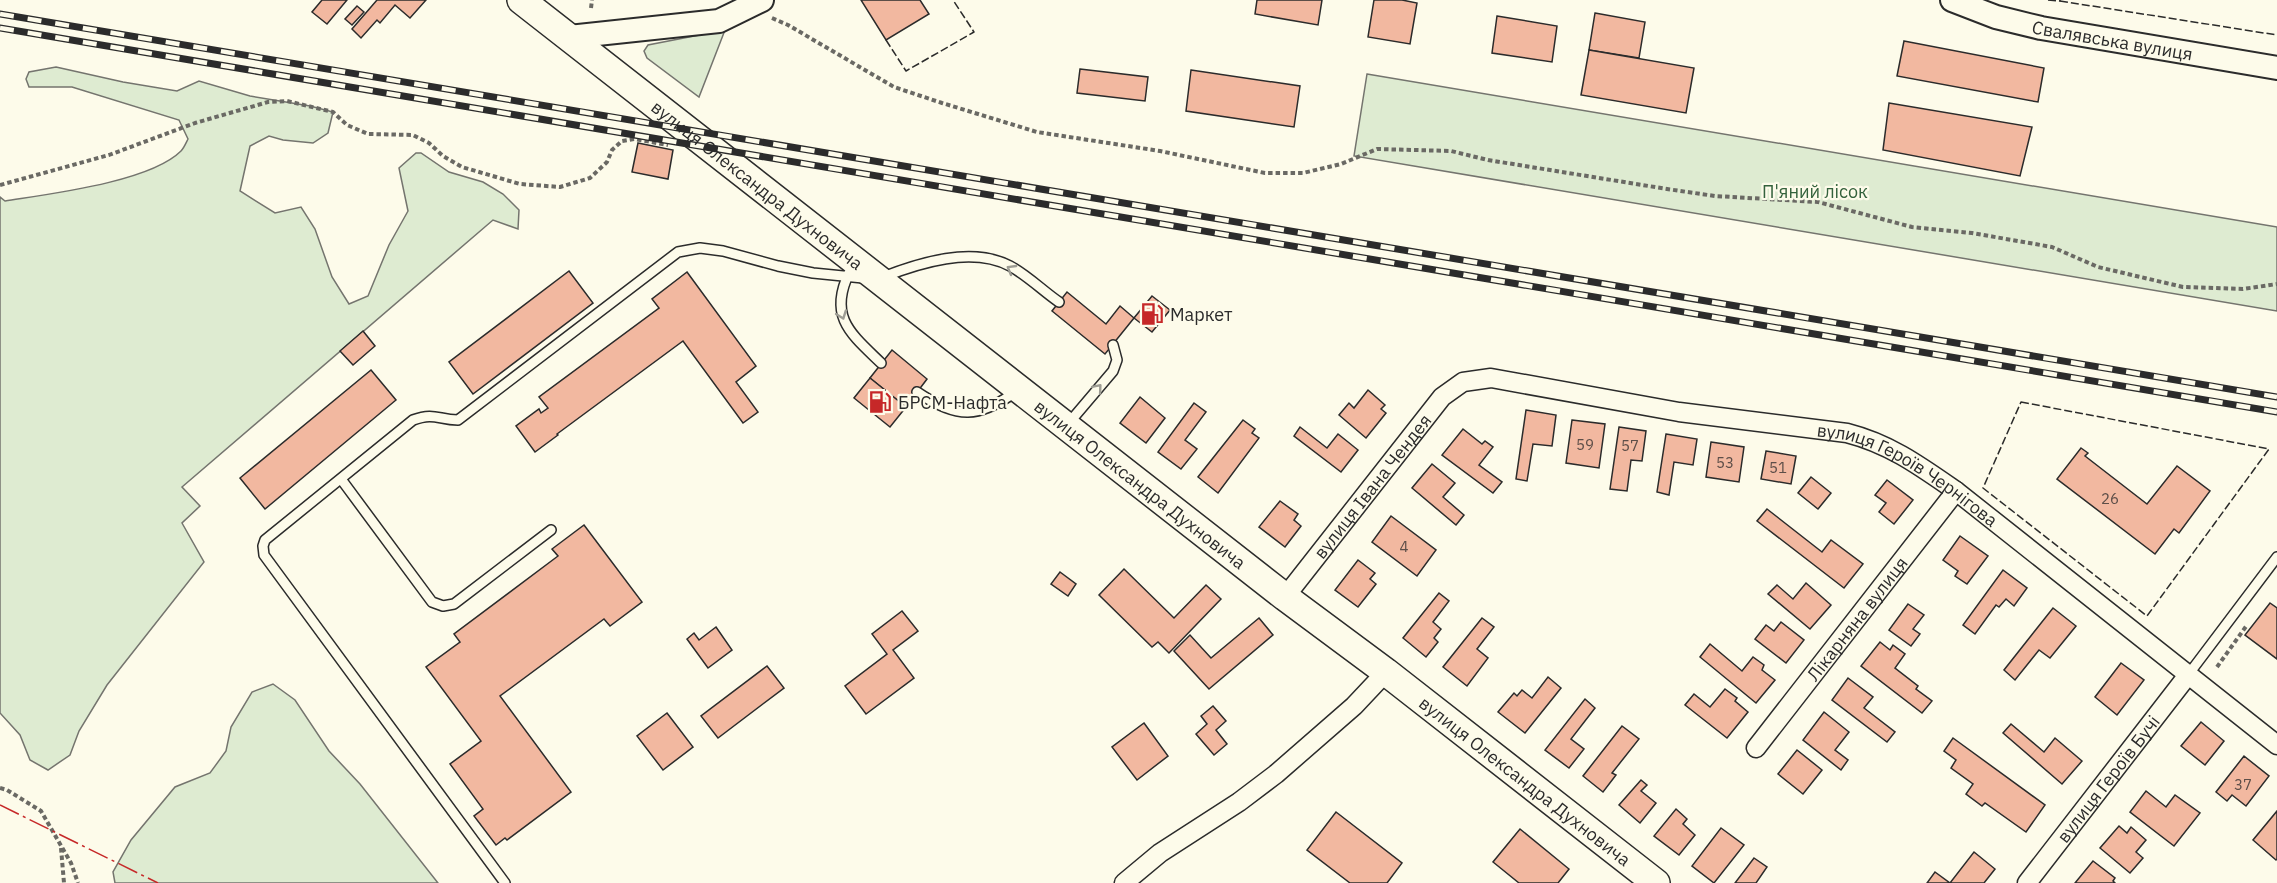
<svg xmlns="http://www.w3.org/2000/svg" width="2277" height="883" font-family="'IBM Plex Sans',sans-serif">
<style>
.green{fill:#deebd1;stroke:#74746e;stroke-width:1.5}
.building{fill:#f2b8a0;stroke:#2b2b2b;stroke-width:1.5}
.lines{fill:none;stroke-linecap:round;stroke-linejoin:round}
.service-casing{stroke:#2b2b2b;stroke-width:12}
.minor-casing{stroke:#2b2b2b;stroke-width:21}
.tertiary-casing{stroke:#2b2b2b;stroke-width:26}
.secondary-casing{stroke:#2b2b2b;stroke-width:30}
.path{stroke:#6a6964;stroke-width:4;stroke-dasharray:4.5 3;stroke-linecap:butt}
.service{stroke:#fdfbea;stroke-width:9}
.minor{stroke:#fdfbea;stroke-width:18}
.tertiary{stroke:#fdfbea;stroke-width:22}
.secondary{stroke:#fdfbea;stroke-width:27}
.rail-casing{stroke:#2b2b2b;stroke-width:7}
.rail{stroke:#fdfbea;stroke-width:4.5;stroke-dasharray:14;stroke-linecap:butt}
.fence{stroke:#2b2b2b;stroke-width:1.5;stroke-dasharray:8 3;stroke-linecap:butt}
.power{stroke:#c62828;stroke-width:1.5;stroke-dasharray:21 4.5 3 4.5;stroke-linecap:butt}
.oneway{stroke:#9e9d94}
.labels{text-anchor:middle;dominant-baseline:central;stroke-width:4.5;stroke-linejoin:round;paint-order:stroke}
.number-label{font-size:15px;fill:#5d4e48}
.street-label{font-size:18px;fill:#2b2b2b;stroke:#fdfbea}
.park-label{font-size:18px;fill:#34623c;stroke:#fdfbea}
.poi-label{font-size:18px;fill:#2b2b2b;stroke:#fdfbea;text-anchor:start}
</style>
<rect width="100%" height="100%" fill="#fdfbea"/>
<!-- green -->
<g class="green">
<path d="M725,30L699,97L647,58L644,51L648,45Z"/>
<path d="M56,67L123,82L177,91L199,81L250,96L310,106L333,112L328,133L313,143L283,140L269,136L250,146L240,191L275,213L301,207L315,229L332,277L349,304L368,296L389,245L408,211L399,168L416,153H421L449,172L483,182L503,194L519,210L518,229L493,220L182,487L200,506L182,523L204,562L107,685L79,731L70,755L48,770L30,760L20,735L0,713V197L5,201C49,194 150,182 181,151C184,148 186,143 188,139L179,120L72,87H29L26,79L29,72Z"/>
<path d="M1367,74L2277,227V311L1354,156Z"/>
<path d="M273,684L295,700L329,751L360,784L438,883H115L113,872L131,840L175,787L210,773L226,751L231,727L252,692Z"/>
</g>
<!-- building -->
<g class="building">
<path d="M322,0H347L327,24L312,12Z"/>
<path d="M377,0H426L410,18L395,5L380,23L377,20L361,38L352,29Z"/>
<path d="M861,0H920L929,14L886,40Z"/>
<path d="M1257,0H1322L1318,25L1255,14Z"/>
<path d="M1374,0H1402L1417,3L1410,44L1368,37Z"/>
<path d="M357,6L364,12L352,25L345,19Z"/>
<path d="M1595,13L1645,22L1639,58L1589,50Z"/>
<path d="M1497,16L1557,26L1552,62L1492,53Z"/>
<path d="M1904,41L2044,68L2038,102L1897,76Z"/>
<path d="M1589,50L1694,68L1686,113L1581,95Z"/>
<path d="M1080,69L1148,77L1145,101L1077,93Z"/>
<path d="M1191,70L1300,86L1294,127L1186,111Z"/>
<path d="M1889,103L2032,127L2020,176L1883,150Z"/>
<path d="M638,143L673,150L668,179L632,172Z"/>
<path d="M569,271L593,303L473,394L449,362Z"/>
<path d="M687,272L756,366L736,382L758,412L743,423L683,341L557,434L558,435L535,452L516,426L539,409L541,413L548,408L539,397L659,308L652,299Z"/>
<path d="M1067,292L1106,324L1120,306L1134,318L1105,354L1052,311Z"/>
<path d="M1152,296L1170,310L1152,332L1134,318Z"/>
<path d="M363,331L375,346L353,365L340,351Z"/>
<path d="M892,350L927,379L906,407L870,378Z"/>
<path d="M371,370L396,400L265,509L240,478Z"/>
<path d="M870,378L906,407L890,427L854,398Z"/>
<path d="M1368,390L1385,405L1381,409L1386,413L1366,438L1339,415L1349,403L1354,408Z"/>
<path d="M1140,397L1165,418L1146,443L1120,423Z"/>
<path d="M1194,403L1206,412L1185,440L1197,449L1181,469L1158,452Z"/>
<path d="M1526,410L1556,415L1552,446L1533,444L1527,481L1516,479Z"/>
<path d="M1243,420L1255,429L1252,433L1259,438L1218,493L1198,477Z"/>
<path d="M1572,420L1605,424L1599,468L1566,463Z"/>
<path d="M1300,427L1327,448L1338,434L1358,450L1341,472L1294,436Z"/>
<path d="M1619,427L1646,431L1642,461L1631,460L1627,491L1610,489Z"/>
<path d="M1463,429L1482,444L1485,441L1493,447L1479,465L1502,482L1493,493L1442,455Z"/>
<path d="M1666,434L1697,439L1693,465L1674,462L1669,495L1657,492Z"/>
<path d="M1711,442L1744,447L1739,482L1706,477Z"/>
<path d="M2081,448L2088,453L2085,456L2147,504L2177,466L2210,491L2179,533L2174,529L2155,554L2057,479Z"/>
<path d="M1766,451L1796,456L1791,484L1761,479Z"/>
<path d="M1432,464L1455,483L1443,497L1464,515L1456,525L1412,488Z"/>
<path d="M1811,477L1831,493L1818,509L1798,493Z"/>
<path d="M1887,480L1913,500L1894,524L1879,512L1886,503L1875,495Z"/>
<path d="M1280,501L1298,514L1294,520L1301,526L1285,547L1259,527Z"/>
<path d="M1767,509L1822,552L1831,540L1863,564L1844,588L1757,521Z"/>
<path d="M1391,516L1436,550L1417,576L1372,542Z"/>
<path d="M584,525L642,602L610,626L604,619L500,696L571,792L507,840L505,838L496,845L474,816L483,809L450,764L481,741L426,667L460,642L454,634L558,556L552,549Z"/>
<path d="M1960,536L1988,556L1967,584L1955,576L1958,571L1943,560Z"/>
<path d="M1358,560L1375,573L1370,579L1376,584L1358,607L1335,590Z"/>
<path d="M1124,569L1174,618L1206,585L1221,599L1169,653L1158,642L1152,647L1099,595Z"/>
<path d="M2003,570L2027,588L2014,606L2006,599L1999,607L1996,605L1975,634L1963,625Z"/>
<path d="M1060,572L1076,584L1068,596L1051,584Z"/>
<path d="M1806,583L1831,605L1810,629L1768,594L1777,585L1793,599Z"/>
<path d="M1439,593L1449,601L1433,622L1441,629L1434,638L1438,642L1426,657L1403,638Z"/>
<path d="M2270,603L2277,608V659L2245,635Z"/>
<path d="M1908,604L1924,615L1913,629L1920,634L1911,646L1889,630Z"/>
<path d="M2053,608L2076,626L2050,658L2039,650L2015,680L2004,670Z"/>
<path d="M902,611L918,631L893,650L914,678L866,714L845,686L887,654L872,634Z"/>
<path d="M1259,618L1273,635L1209,689L1174,651L1190,635L1211,658Z"/>
<path d="M1482,618L1494,627L1477,649L1488,658L1467,686L1443,667Z"/>
<path d="M1781,622L1804,640L1786,663L1755,639L1766,625L1774,631Z"/>
<path d="M716,627L732,650L708,668L687,639L694,633L699,640Z"/>
<path d="M1880,642L1890,650L1893,645L1905,654L1895,668L1918,686L1916,689L1932,701L1922,713L1861,666Z"/>
<path d="M1710,644L1742,671L1753,657L1764,665L1762,670L1775,680L1756,703L1700,657Z"/>
<path d="M2121,663L2144,680L2117,715L2095,697Z"/>
<path d="M767,666L784,688L718,738L701,716Z"/>
<path d="M1548,677L1561,688L1525,733L1498,712L1514,693L1517,696L1522,690L1532,698Z"/>
<path d="M1848,678L1873,697L1864,708L1895,732L1887,742L1832,700Z"/>
<path d="M1725,689L1737,698L1735,701L1748,712L1727,738L1685,705L1694,694L1710,707Z"/>
<path d="M1585,699L1595,708L1571,739L1584,749L1569,768L1545,750Z"/>
<path d="M1213,706L1226,721L1216,730L1227,744L1214,755L1196,734L1207,724L1201,716Z"/>
<path d="M1824,712L1849,732L1835,750L1848,760L1841,770L1803,740Z"/>
<path d="M667,713L693,747L663,770L637,736Z"/>
<path d="M2201,722L2224,741L2205,765L2181,746Z"/>
<path d="M1144,723L1168,756L1137,780L1112,747Z"/>
<path d="M2011,724L2044,752L2055,738L2082,761L2062,784L2003,733Z"/>
<path d="M1622,726L1639,739L1612,773L1616,775L1603,792L1583,776Z"/>
<path d="M1953,738L2045,805L2026,832L1985,803L1982,806L1966,794L1973,784L1951,768L1956,760L1944,751Z"/>
<path d="M1797,750L1822,770L1803,794L1778,774Z"/>
<path d="M2244,756L2269,776L2246,806L2232,795L2227,801L2216,792Z"/>
<path d="M1641,780L1647,785L1641,791L1656,803L1640,823L1619,805Z"/>
<path d="M2146,791L2166,807L2175,795L2200,813L2174,846L2130,812Z"/>
<path d="M1676,809L1687,819L1683,824L1695,835L1679,855L1654,836Z"/>
<path d="M2277,811V859L2276,860L2253,840Z"/>
<path d="M1336,812L1402,863L1387,883H1350L1307,850Z"/>
<path d="M2119,826L2127,833L2131,827L2146,840L2136,852L2143,858L2130,873L2100,848Z"/>
<path d="M1721,828L1744,845L1714,883L1692,866Z"/>
<path d="M1520,829L1569,869L1558,883H1519L1493,862Z"/>
<path d="M1974,852L1995,869L1984,883H1950Z"/>
<path d="M1754,858L1767,867L1756,883H1735Z"/>
<path d="M2093,861L2115,878L2113,881L2115,883H2075Z"/>
<path d="M1935,872L1950,883H1927Z"/>
</g>
<g class="lines">
<!-- service casing -->
<g class="service-casing">
<g id="service">
<path d="M849,273C828,317 851,334 881,363"/>
<path d="M883,277C919,263 972,246 1010,266C1027,275 1043,291 1059,302"/>
<path d="M917,392C957,419 979,419 1018,390"/>
<path d="M1068,424L1113,371L1117,360L1113,345"/>
<path d="M341,479L432,602L443,606L454,604L551,530"/>
<path d="M2188,675L2277,557"/>
<path d="M505,883L264,555L263,546L265,540L413,420C435,412 438,420 458,420L678,252L700,248L723,251L778,266L813,273L863,278"/>
</g>
</g>
<!-- minor casing -->
<g class="minor-casing">
<g id="minor">
<path id="s1" d="M1285,597L1442,397L1463,382L1491,378L1679,412L1847,433C1890,444 1920,466 1956,491L2277,745"/>
<path id="s2" d="M1756,748L1956,491"/>
<path d="M1124,883L1160,853L1239,802L1276,774L1354,706L1386,672"/>
<path id="s3" d="M2027,883L2188,675"/>
</g>
</g>
<!-- tertiary casing -->
<g class="tertiary-casing">
<g id="tertiary">
<path id="s4" d="M1952,0L1996,17L2041,28L2277,68"/>
<path d="M569,37L719,21L762,0"/>
</g>
</g>
<!-- secondary casing -->
<g class="secondary-casing">
<g id="secondary">
<path id="s5" d="M521,0L1285,597L1386,672L1656,883"/>
</g>
</g>
<!-- path -->
<g class="path">
<path d="M591,8L592,0"/>
<path d="M772,18L788,25L894,87L942,103L1037,132L1160,151L1265,173H1303L1341,164L1377,149L1451,151L1488,160L1667,189L1715,196L1818,202L1912,227L1972,233L2052,247L2098,267L2183,287L2243,289L2277,284"/>
<path d="M0,185L109,155L195,123L268,102L287,101L333,112L347,125L368,134L413,135L429,143L443,156L462,167L520,184L560,187L590,178L607,162L612,150L622,141L634,139L668,145"/>
<path d="M2217,667L2247,625"/>
<path d="M0,788L7,790L41,811L71,863L78,883"/>
<path d="M61,848L64,883"/>
</g>
<!-- service -->
<use href="#service" class="service"/>
<!-- minor -->
<use href="#minor" class="minor"/>
<!-- tertiary -->
<use href="#tertiary" class="tertiary"/>
<!-- secondary -->
<use href="#secondary" class="secondary"/>
<!-- rail casing -->
<g class="rail-casing">
<g id="rail">
<path d="M0,14L2277,397"/>
<path d="M0,28L2277,412"/>
</g>
</g>
<!-- rail -->
<use href="#rail" class="rail"/>
<!-- fence -->
<g class="fence">
<path d="M2048,0L2060,1V0"/>
<path d="M2060,1L2277,35"/>
<path d="M886,40L906,71L974,32L953,0"/>
<path d="M2021,402L2269,449L2147,616L1983,488Z"/>
</g>
<!-- power -->
<path class="power" d="M0,805L158,883"/>
</g>
<!-- one-way arrows -->
<defs><path id="oneway-chevron" d="M-2-3.5L2.5 0L-2 3.5" fill="none" stroke-width="1.6" stroke-linecap="round" stroke-linejoin="round" transform="scale(1.5)"/></defs>
<g class="oneway">
<use href="#oneway-chevron" transform="translate(1011 269) rotate(-150)"/>
<use href="#oneway-chevron" transform="translate(842 315) rotate(70)"/>
<use href="#oneway-chevron" transform="translate(1098 388) rotate(-50)"/>
</g>
<!-- icons -->
<defs>
<g id="fuel-bare" transform="scale(1.8)"><path d="M-5.5-6h7V0h2V4h1.3V-2.5L3-4.5l.8-.8L6-3V5H2.5V1h-1V6h-7ZM-4.2-4.7v3.2H.2V-4.7Z" fill="#c62828" stroke="#fdfbea" stroke-width="2.5" paint-order="stroke"/></g>
</defs>
<g fill-rule="evenodd">
<use href="#fuel-bare" x="1152" y="314"/>
<use href="#fuel-bare" x="880" y="402"/>
</g>
<g class="labels">
<!-- number labels -->
<g class="number-label">
<text x="1585" y="444">59</text>
<text x="1630" y="445">57</text>
<text x="1725" y="462">53</text>
<text x="1778" y="467">51</text>
<text x="2110" y="498">26</text>
<text x="1404" y="546">4</text>
<text x="2243" y="784">37</text>
</g>
<!-- street labels -->
<g class="street-label">
<text stroke="none"><textPath href="#s4" startOffset="166">Свалявська вулиця</textPath></text>
<text stroke="none"><textPath href="#s5" startOffset="300">вулиця Олександра Духновича</textPath></text>
<text stroke="none"><textPath href="#s1" startOffset="741">вулиця Героїв Чернігова</textPath></text>
<text stroke="none"><textPath href="#s5" startOffset="786">вулиця Олександра Духновича</textPath></text>
<text stroke="none"><textPath href="#s1" startOffset="141">вулиця Івана Чендея</textPath></text>
<text stroke="none"><textPath href="#s2" startOffset="164">Лікарняна вулиця</textPath></text>
<text stroke="none"><textPath href="#s3" startOffset="132">вулиця Героїв Бучі</textPath></text>
<text stroke="none"><textPath href="#s5" startOffset="1272">вулиця Олександра Духновича</textPath></text>
</g>
<!-- park labels -->
<g class="park-label">
<text x="1815" y="191">П'яний лісок</text>
</g>
<!-- poi labels -->
<g class="poi-label">
<text x="1170" y="314">Маркет</text>
<text x="898" y="402">БРСМ-Нафта</text>
</g>
</g>
</svg>
